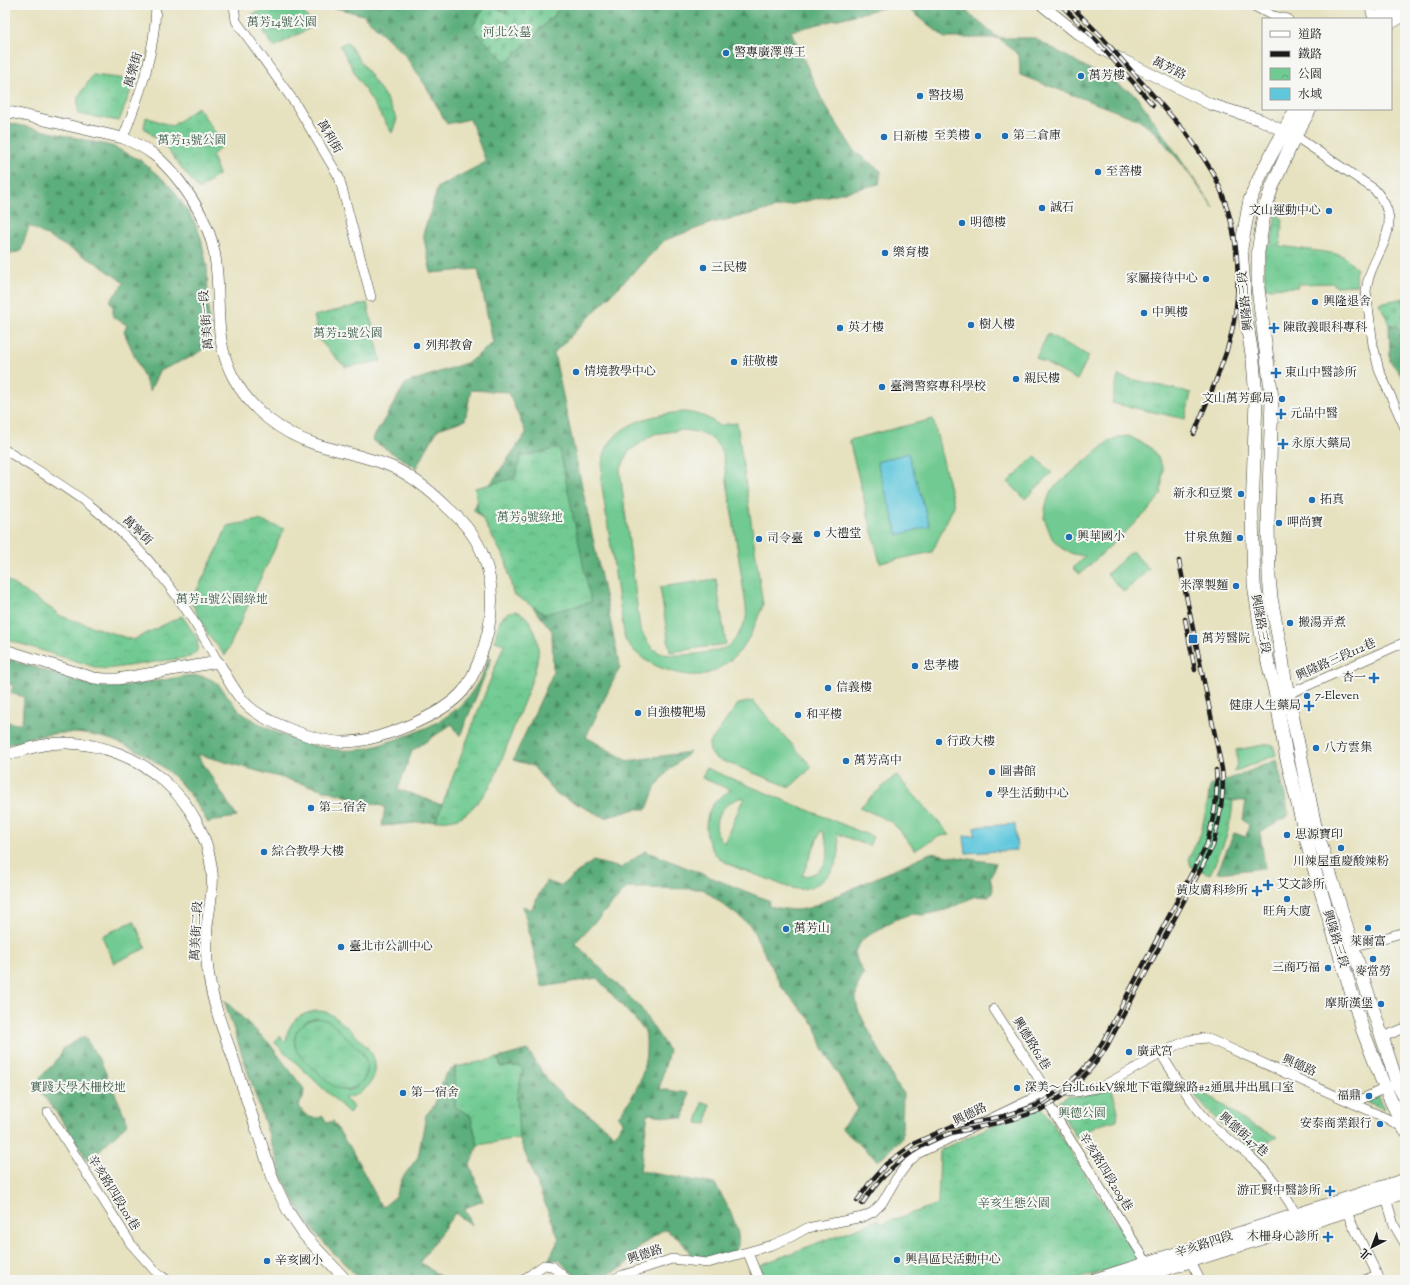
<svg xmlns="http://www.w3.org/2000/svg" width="1410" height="1285" font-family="'Sorts Mill Goudy','Noto Serif TC',serif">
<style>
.grass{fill:url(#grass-tufts);stroke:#467356}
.forest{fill:url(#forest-firs);stroke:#3c654c}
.cemetery{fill:url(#cemetery-stones);stroke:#467356}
.park{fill:url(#park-crowns);stroke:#467356}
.garden{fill:#70ca91;stroke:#467356;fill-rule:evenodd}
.water{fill:#60c8dd;stroke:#3e727c}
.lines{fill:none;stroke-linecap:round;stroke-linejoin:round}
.minor-casing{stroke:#3a3a34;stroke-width:10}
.tertiary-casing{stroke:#3a3a34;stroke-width:12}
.secondary-casing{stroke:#3a3a34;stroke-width:14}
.minor{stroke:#fff;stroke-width:9}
.tertiary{stroke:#fff;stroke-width:11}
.secondary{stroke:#fff;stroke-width:13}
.rail-casing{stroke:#1c1c1c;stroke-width:4.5}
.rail{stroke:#f6f6f2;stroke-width:3;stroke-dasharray:9;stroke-linecap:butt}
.poi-dot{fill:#1f6fb2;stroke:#f6f6f2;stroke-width:1.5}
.labels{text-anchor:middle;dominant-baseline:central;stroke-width:4;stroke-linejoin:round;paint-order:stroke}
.park-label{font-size:12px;fill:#395945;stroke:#f6f6f2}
.poi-label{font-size:12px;fill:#1c1c1c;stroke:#f6f6f2;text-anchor:start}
.street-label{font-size:12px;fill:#1c1c1c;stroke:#f6f6f2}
</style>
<defs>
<pattern id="grass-tufts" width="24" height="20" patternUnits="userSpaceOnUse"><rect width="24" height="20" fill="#70ca91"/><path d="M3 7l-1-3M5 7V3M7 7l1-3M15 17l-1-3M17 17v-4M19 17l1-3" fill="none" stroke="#60ad7c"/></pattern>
<pattern id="forest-firs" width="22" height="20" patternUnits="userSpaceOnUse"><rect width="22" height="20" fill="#5cae7b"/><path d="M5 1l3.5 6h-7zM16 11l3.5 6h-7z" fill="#4b8d64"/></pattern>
<pattern id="cemetery-stones" width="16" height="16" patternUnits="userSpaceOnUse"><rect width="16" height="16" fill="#70ca91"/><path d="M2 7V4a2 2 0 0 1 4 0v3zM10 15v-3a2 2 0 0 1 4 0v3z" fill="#60ad7c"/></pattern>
<pattern id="park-crowns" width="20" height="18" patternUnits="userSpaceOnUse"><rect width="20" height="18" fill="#70ca91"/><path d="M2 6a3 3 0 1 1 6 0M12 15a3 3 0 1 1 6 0" fill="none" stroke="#60ad7c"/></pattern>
</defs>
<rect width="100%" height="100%" fill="#f6f6f2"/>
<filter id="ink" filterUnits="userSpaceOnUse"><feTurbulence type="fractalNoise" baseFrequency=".025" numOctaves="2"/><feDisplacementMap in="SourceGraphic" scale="8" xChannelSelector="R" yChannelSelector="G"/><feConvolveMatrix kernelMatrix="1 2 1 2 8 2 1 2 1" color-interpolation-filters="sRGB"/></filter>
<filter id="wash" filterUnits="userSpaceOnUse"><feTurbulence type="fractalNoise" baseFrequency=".012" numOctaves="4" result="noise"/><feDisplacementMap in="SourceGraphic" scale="16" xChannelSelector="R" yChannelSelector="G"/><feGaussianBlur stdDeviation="0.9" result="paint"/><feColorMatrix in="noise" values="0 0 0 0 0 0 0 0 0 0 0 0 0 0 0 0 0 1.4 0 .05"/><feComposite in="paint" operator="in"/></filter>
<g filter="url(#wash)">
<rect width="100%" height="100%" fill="#e6e1be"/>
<!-- grass -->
<g class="grass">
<path d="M1276,214L1283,219L1280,246L1339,254L1345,257L1357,269L1355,273L1357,285L1335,286L1334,283L1298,284V287L1265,288L1264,250L1271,244Z"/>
<path d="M1118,376L1191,393L1185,419L1112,403Z"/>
<path d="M1208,800H1233C1232,827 1222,850 1210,874L1191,867L1189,858L1201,833Z"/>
<path d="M318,1018L326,1020L331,1023C344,1035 374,1055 366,1075C362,1086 349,1092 339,1089C331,1087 325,1080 320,1075C313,1069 305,1063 300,1056C287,1038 299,1021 318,1018Z"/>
<path d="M498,1058L501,1067L519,1066L523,1070L517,1097L519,1138L478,1145L470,1115L455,1108V1067Z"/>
<path d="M1378,1096L1384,1108L1383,1109L1368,1102V1100Z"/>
<path d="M702,1102L710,1104L707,1124L697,1123Z"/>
</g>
<!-- forest -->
<g class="forest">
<path d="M325,5H486L472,28L507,63L564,5H894L791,31L823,102L855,152L881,171L879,184L712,223L665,240L554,353L620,667L586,737L628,761L690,752L668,771L655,788L647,809H636L605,818L555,793L533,766L513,760L553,673L552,631L511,579L506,543L473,509L526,433L508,392L471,390L465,420L438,429L416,468L372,440L406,383L469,362L493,343L478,269L431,273L423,234L438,187L486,162L470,119L447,124L426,86L404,54L363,15Z"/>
<path d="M491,5H508L506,13Z"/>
<path d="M904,5H968L967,12L998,38H1034L1136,95L1214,208L1181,163L1156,133L1137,119L1020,75L1019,55L998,38H945Z"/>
<path d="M5,122L112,146L140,160L165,181L174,191L194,221L201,238L207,266L209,327L210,344L193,356L159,371L150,391L124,332L127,325L113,317V307L110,301L124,283L98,264L29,226L21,251L5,255Z"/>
<path d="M1389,323L1405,332V380L1390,361Z"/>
<path d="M489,657L492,658L460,736L452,724L412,751L398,789L442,805L436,821L382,826L385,807L197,754L237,817L216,820L208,823C201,812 195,800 186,790C158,755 110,732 65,733C44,733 25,740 5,745V721L16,724L22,722L24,697L11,693L13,685L5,683V658C26,665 47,671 68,678C80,682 93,687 106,687C127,687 148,682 169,679C181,677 193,673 205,677C219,681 224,692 233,703C238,710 245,716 253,720C280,736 322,752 353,750C367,750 381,744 394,740C442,724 472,708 489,657Z"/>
<path d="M1277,760L1289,815L1260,833L1265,868L1217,873L1234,833L1246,837L1249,825L1243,820L1246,801L1208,800L1210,785L1219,783Z"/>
<path d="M645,851L770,901L768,906C787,909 796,913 814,906L930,853L996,863L990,878L993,890L989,897L975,896L949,909L924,915L910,914L894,920L863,939L855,951L857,961L864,974L857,987L856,999L858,1010L887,1065L895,1083L903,1092L902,1138L878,1161L841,1128L858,1109L823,1048L815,1025L783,989L750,925L703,889L627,888L575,943L640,1007L669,1051L659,1089L688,1093L684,1118L648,1114L640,1171L715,1184C722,1196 749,1239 734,1252C724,1260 704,1257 692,1257C684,1243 679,1238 665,1230L661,1231L641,1246L624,1267L595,1280H586L576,1277L558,1259L548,1261L559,1239L519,1138L517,1097L523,1070L519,1066L501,1067L498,1058L528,1050L549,1082L570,1102L592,1117L615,1135L623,1121L618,1117C626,1106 634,1095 639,1083C645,1070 648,1044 645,1031L597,978L542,987L523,906L531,910L546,881L560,886L593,861L621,868Z"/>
<path d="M224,1000L269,1043L304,1089L303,1099L299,1104C301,1114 313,1122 323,1116L327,1123L333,1121L347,1144L349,1145L375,1194L376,1199L383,1207L395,1197L403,1177L418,1157L426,1115L434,1106L442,1082L446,1074L455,1067V1107L470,1115L478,1145L470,1165L483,1201L465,1208L472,1225L455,1213L420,1262L445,1280H361C342,1261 321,1242 306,1220C296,1206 289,1191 282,1175Z"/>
<path d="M84,1036L101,1062L128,1123L88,1161C72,1134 54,1108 34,1084L57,1060L64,1048Z"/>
</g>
<!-- cemetery -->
<g class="cemetery">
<path d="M486,5H491L506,13L508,5H564L507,63L472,28Z"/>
<path d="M1405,298V332L1389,323L1379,303Z"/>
</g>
<!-- park -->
<g class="park">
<path d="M283,5H298L314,26L274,47L252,14Z"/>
<path d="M347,42L386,98L397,119L392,133L358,79L340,45Z"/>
<path d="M93,75L135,80L119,121L78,114V97Z"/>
<path d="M198,107L223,144L212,156L219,174L199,190L163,144L144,128L146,117L172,126Z"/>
<path d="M367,303L381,361L345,367L320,341L314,316Z"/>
<path d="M559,448L591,602L545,614L513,594L506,561L478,511L475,488L515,478L521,457Z"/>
<path d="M259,520L284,529L256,588L225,656L208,634L191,602L218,548L227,526Z"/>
<path d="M5,579L56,612L55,614L133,640L182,616L198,640L197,651L190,657L107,669L98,668L5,639Z"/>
<path d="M516,611C532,616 540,639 538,655C535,678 523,702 515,724C508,743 501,763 493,781C488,790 476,805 468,812C459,820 448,820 436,821L504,644L495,641C498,627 499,612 516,611Z"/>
<path d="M1188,1085L1216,1100L1240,1118L1277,1137L1253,1150C1228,1131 1205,1112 1188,1085Z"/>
<path d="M1112,1089L1118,1110L1117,1120L1099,1125L1076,1137L1059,1109L1057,1103L1068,1096L1080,1097Z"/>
<path d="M1036,1105L1042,1107L1138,1257L1136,1262L1074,1280H766L760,1265L878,1220L881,1224L938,1204L940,1150Z"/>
</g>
<!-- garden -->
<g class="garden">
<path d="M1048,334L1089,356L1077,380L1036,358Z"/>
<path d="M685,412C699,414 710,417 720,427L721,425L737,423L763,605C757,621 750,639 739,652C732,660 717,671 706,674C687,679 654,668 640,656C634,652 630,645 625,640L601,480C602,473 601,466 603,459C611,423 653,414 685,412ZM681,430C702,432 713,434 723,454L746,606C746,610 747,615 746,618C745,624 735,641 730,645C719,653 670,659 658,652C649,647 645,638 640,629L620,471L628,452L654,434Z"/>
<path d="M933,419L954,506L932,552L880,563L849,440Z"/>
<path d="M1129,436L1151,448L1158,457L1163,469L1161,494L1150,509L1080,574L1073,568L1085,556L1073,554L1061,548L1052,538L1044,518L1046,505L1051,490L1109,441L1119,437Z"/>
<path d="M1035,456L1052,473L1025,499L1008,482Z"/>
<path d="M1132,551L1149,569L1124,592L1107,574Z"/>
<path d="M716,579L726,644L670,652L660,587Z"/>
<path d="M753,701L812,767L790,787L715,758L710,752L709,744L738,704Z"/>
<path d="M1269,744L1273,745L1276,755L1233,772C1238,765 1238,759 1236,750Z"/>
<path d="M706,768L873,837L869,846L836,833C837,836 839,840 839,844C841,866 824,886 802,889C790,890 776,882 765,878C752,873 737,869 725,862C705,850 700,822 714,803C719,797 725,794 731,790L702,778ZM744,797L724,843C706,825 722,801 744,797ZM821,830C835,849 827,876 802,876Z"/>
<path d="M896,775L950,835L940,836L915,850L893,823L860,807Z"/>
<path d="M134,921L146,948L114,963L102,936Z"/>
<path d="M315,1011C320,1011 325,1011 330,1014C339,1018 367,1045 372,1054C383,1076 365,1096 344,1098L354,1107L349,1113L274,1042L280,1036L286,1042C288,1023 296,1015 315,1011ZM318,1018L326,1020L331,1023L363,1053C367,1062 370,1070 364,1079C348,1103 330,1084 316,1071C309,1065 301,1059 297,1051C289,1034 302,1020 318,1018Z"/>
</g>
<!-- water -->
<g class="water">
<path d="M908,453L930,526L898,535L877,462Z"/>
<path d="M1015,824L1017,850L966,853L964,836L975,835L974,827Z"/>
</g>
</g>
<g filter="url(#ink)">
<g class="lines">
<!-- minor casing -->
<g class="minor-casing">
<g id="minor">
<path d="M234,5L236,21L295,103L339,177L371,297"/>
<path d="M1252,5L1273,16L1288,19"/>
<path d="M1369,5L1373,19"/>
<path d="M1295,136L1374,189C1410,228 1370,252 1366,291L1373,345L1379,370L1405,428"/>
<path d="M123,138C140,93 155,55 156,5"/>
<path d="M5,450C34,468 65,486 92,507C149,552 183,600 218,662"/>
<path d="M1283,693L1289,694L1405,642"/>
<path d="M1338,951L1405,932"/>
<path d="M994,1009L1041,1082L1042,1094L1147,1263"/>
<path d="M1383,1037L1405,1028"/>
<path d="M1161,1054C1175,1076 1189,1100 1206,1119C1220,1135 1238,1145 1253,1159C1270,1174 1285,1194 1296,1214"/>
<path d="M1353,1103L1390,1086"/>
<path d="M48,1112L131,1244L155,1271L167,1280"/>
<path d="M1386,1198L1394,1225L1405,1244"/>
<path d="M1346,1211L1380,1280"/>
<path d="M748,1253L759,1280"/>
<path d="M1188,1256L1200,1280"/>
<path d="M523,1280L544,1265L552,1266L568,1280"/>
<path d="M611,1280L623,1275L636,1271L672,1259L708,1263L772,1245L791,1237L807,1228L863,1217L873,1212L882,1203L896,1179L907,1164L917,1154L1042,1094L1060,1091L1076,1092L1101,1087L1175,1046L1189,1040L1206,1038L1220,1044L1388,1119L1403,1128"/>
<path d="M1364,1280L1378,1275"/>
</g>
</g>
<!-- tertiary casing -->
<g class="tertiary-casing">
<g id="tertiary">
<path d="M1042,5L1078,34L1103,50L1210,104L1261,120L1291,135"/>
<path d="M5,111L123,138C149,148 163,160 180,182C195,202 209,226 214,251C223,295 211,335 233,377C250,409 281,433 315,444C340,452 366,456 390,466C413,476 431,491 448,508C464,522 477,537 484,558C497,593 492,629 478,663C474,673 470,683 463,691C442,716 375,743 342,742C317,742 266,723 247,705C235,694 227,677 218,662L118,679H105L94,678L5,650"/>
<path d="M5,755C25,750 46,742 67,743C139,745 204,798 212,872C214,890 209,908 207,926C206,943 206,961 209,977C213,1004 223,1030 232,1055C246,1098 260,1140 274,1182L288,1211L304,1235L346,1280"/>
</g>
</g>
<!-- secondary casing -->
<g class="secondary-casing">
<g id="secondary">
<path d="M1374,19L1404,5"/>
<path d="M1391,22L1405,14"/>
<path d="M1296,109L1261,174L1250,200L1241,248L1244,288L1243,302L1253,360L1256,399L1252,514L1254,584L1262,638L1275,691L1286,755L1311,858L1363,1031L1385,1088L1405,1130"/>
<path d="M1310,109L1295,136L1272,187L1265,208L1258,252V288L1272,398L1268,523L1269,577L1271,598L1281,651L1285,680L1315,826L1355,954L1397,1083L1405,1098"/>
<path d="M1095,1280L1405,1180"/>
<path d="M1131,1280L1405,1192"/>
</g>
</g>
<!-- minor -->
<use href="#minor" class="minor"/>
<!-- tertiary -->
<use href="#tertiary" class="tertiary"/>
<!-- secondary -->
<use href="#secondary" class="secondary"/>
<!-- rail casing -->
<g class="rail-casing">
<g id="rail">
<path d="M1061,5L1095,39L1153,105"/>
<path d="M1070,5L1100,35L1187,134C1197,148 1207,162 1215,177C1243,236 1245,303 1222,364C1214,387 1203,411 1194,434"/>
<path d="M1185,619L1195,670"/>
<path d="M857,1201L868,1185L886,1164L915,1143L950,1127L1004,1116L1038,1105L1064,1087L1080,1073L1093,1058L1102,1043L1207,844C1213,819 1219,796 1216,770"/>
<path d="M862,1204C884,1170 913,1146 951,1133C959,1131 967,1130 975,1128C996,1123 1019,1119 1040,1110C1045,1108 1050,1104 1055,1101C1077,1086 1093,1069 1107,1046L1213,846C1219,819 1225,796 1222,769L1179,561"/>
</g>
</g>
<!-- rail -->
<use href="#rail" class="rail"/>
</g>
</g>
<!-- markers -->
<g class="poi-dot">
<circle cx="726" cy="53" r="4"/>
<circle cx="1081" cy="76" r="4"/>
<circle cx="920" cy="96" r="4"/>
<circle cx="978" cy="136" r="4"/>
<circle cx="1005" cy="136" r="4"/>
<circle cx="884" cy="137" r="4"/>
<circle cx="1098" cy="172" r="4"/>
<circle cx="1042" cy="208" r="4"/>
<circle cx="1329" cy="211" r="4"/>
<circle cx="962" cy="223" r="4"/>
<circle cx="885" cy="253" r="4"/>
<circle cx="703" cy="268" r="4"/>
<circle cx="1206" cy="279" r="4"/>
<circle cx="1315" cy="302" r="4"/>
<circle cx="1144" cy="313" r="4"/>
<circle cx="971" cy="325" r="4"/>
<circle cx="840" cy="328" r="4"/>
<path d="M1272 322h4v4h4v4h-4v4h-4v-4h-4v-4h4z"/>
<circle cx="417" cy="346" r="4"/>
<circle cx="734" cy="362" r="4"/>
<circle cx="576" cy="372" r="4"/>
<path d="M1274 367h4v4h4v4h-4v4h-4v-4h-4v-4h4z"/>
<circle cx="1016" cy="379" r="4"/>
<circle cx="882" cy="387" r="4"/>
<circle cx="1282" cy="399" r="4"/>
<path d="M1279 408h4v4h4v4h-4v4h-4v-4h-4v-4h4z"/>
<path d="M1281 438h4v4h4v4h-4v4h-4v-4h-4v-4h4z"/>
<circle cx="1241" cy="494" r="4"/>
<circle cx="1312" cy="500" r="4"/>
<circle cx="1279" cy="523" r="4"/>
<circle cx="817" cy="534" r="4"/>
<circle cx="1069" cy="537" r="4"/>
<circle cx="1240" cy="538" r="4"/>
<circle cx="759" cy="539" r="4"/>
<circle cx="1236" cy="586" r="4"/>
<circle cx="1290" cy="623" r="4"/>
<rect x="1188" y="634" width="10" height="10" rx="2"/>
<circle cx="915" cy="666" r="4"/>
<path d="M1372 672h4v4h4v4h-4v4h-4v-4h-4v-4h4z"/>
<circle cx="828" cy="688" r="4"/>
<circle cx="1307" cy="696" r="4"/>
<path d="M1307 700h4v4h4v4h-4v4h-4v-4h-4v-4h4z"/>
<circle cx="638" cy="713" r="4"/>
<circle cx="798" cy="715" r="4"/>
<circle cx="939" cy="742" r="4"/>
<circle cx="1316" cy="748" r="4"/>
<circle cx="846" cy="761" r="4"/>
<circle cx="992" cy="772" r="4"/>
<circle cx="989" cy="794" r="4"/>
<circle cx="311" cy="808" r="4"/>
<circle cx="1287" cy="835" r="4"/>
<circle cx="1341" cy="848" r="4"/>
<circle cx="264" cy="852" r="4"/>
<path d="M1266 879h4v4h4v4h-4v4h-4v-4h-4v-4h4z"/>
<path d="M1255 885h4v4h4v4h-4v4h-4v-4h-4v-4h4z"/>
<circle cx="1287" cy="899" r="4"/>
<circle cx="1368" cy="928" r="4"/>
<circle cx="786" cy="929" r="4"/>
<circle cx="341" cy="947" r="4"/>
<circle cx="1373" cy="959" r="4"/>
<circle cx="1328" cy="968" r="4"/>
<circle cx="1381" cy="1004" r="4"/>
<circle cx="1129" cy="1052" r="4"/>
<circle cx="1017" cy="1088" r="4"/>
<circle cx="403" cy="1093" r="4"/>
<circle cx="1369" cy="1096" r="4"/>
<circle cx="1380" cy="1124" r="4"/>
<path d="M1328 1185h4v4h4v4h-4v4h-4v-4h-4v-4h4z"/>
<path d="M1326 1231h4v4h4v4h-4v4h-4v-4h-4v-4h4z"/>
<circle cx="897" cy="1260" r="4"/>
<circle cx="267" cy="1261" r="4"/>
</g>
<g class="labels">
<!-- park labels -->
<g class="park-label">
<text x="282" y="23">萬芳14號公園</text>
<text x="507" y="33">河北公墓</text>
<text x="192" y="141">萬芳13號公園</text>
<text x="348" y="334">萬芳12號公園</text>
<text x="530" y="518">萬芳9號綠地</text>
<text x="222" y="600">萬芳11號公園綠地</text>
<text x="78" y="1088">實踐大學木柵校地</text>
<text x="1082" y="1114">興德公園</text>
<text x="1014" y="1204">辛亥生態公園</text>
</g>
<!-- poi labels -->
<g class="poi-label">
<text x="734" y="53">警專廣澤尊王</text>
<text x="1089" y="76">萬芳樓</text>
<text x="928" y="96">警技場</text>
<text x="970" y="136" text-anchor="end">至美樓</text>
<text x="1013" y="136">第二倉庫</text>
<text x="892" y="137">日新樓</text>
<text x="1106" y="172">至善樓</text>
<text x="1050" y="208">誠石</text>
<text x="1321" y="211" text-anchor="end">文山運動中心</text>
<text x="970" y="223">明德樓</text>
<text x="893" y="253">樂育樓</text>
<text x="711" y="268">三民樓</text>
<text x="1198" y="279" text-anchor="end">家屬接待中心</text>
<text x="1323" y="302">興隆退舍</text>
<text x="1152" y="313">中興樓</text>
<text x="979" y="325">樹人樓</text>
<text x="848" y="328">英才樓</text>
<text x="1283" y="328">陳啟義眼科專科</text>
<text x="425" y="346">列邦教會</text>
<text x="742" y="362">莊敬樓</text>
<text x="584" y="372">情境教學中心</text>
<text x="1285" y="373">東山中醫診所</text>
<text x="1024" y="379">親民樓</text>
<text x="890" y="387">臺灣警察專科學校</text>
<text x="1274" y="399" text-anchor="end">文山萬芳郵局</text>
<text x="1290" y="414">元品中醫</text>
<text x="1291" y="444">永原大藥局</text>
<text x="1233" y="494" text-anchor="end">新永和豆漿</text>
<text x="1320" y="500">拓真</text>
<text x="1287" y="523">呷尚寶</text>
<text x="825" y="534">大禮堂</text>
<text x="1077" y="537">興華國小</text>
<text x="1232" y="538" text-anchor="end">甘泉魚麵</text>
<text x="767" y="539">司令臺</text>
<text x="1228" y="586" text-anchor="end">米澤製麵</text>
<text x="1298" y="623">搬湯弄煮</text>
<text x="1202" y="639">萬芳醫院</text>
<text x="923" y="666">忠孝樓</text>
<text x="1366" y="678" text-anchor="end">杏一</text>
<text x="836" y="688">信義樓</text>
<text x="1315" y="696">7-Eleven</text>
<text x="1301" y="706" text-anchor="end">健康人生藥局</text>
<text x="646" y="713">自強樓靶場</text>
<text x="806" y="715">和平樓</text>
<text x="947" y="742">行政大樓</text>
<text x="1324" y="748">八方雲集</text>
<text x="854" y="761">萬芳高中</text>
<text x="1000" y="772">圖書館</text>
<text x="997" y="794">學生活動中心</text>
<text x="319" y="808">第二宿舍</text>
<text x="1295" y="835">思源寶印</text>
<text x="272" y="852">綜合教學大樓</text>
<text x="1341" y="862" text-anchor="middle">川辣屋重慶酸辣粉</text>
<text x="1277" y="885">艾文診所</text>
<text x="1248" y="891" text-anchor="end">黃皮膚科珍所</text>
<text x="1287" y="912" text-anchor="middle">旺角大廈</text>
<text x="794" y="929">萬芳山</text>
<text x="1368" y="942" text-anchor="middle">萊爾富</text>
<text x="349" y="947">臺北市公訓中心</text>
<text x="1320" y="968" text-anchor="end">三商巧福</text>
<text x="1373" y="972" text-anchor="middle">麥當勞</text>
<text x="1373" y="1004" text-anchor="end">摩斯漢堡</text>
<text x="1137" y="1052">廣武宮</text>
<text x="1025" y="1088">深美～台北161kV線地下電纜線路#2通風井出風口室</text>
<text x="411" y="1093">第一宿舍</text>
<text x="1361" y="1096" text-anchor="end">福鼎</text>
<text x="1372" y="1124" text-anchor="end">安泰商業銀行</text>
<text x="1321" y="1191" text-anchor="end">游正賢中醫診所</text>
<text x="1319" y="1237" text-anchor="end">木柵身心診所</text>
<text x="905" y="1260">興昌區民活動中心</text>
<text x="275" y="1261">辛亥國小</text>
</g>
<!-- street labels -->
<g class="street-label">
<text transform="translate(1169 69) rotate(26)">萬芳路</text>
<text transform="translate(134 70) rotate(-74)">萬樂街</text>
<text transform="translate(329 137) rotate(59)">萬利街</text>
<text transform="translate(1246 301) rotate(-96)">興隆路三段</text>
<text transform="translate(207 320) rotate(-95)">萬美街一段</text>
<text transform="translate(137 531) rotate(44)">萬寧街</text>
<text transform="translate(1260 624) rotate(80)">興隆路三段</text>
<text transform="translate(1336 660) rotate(-24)">興隆路三段112巷</text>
<text transform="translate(197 931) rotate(-87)">萬美街二段</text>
<text transform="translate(1335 939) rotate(73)">興隆路三段</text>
<text transform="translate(1031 1044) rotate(58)">興德路62巷</text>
<text transform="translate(1299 1066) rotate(24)">興德路</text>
<text transform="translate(970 1115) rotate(-26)">興德路</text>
<text transform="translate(1243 1135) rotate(41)">興德街47巷</text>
<text transform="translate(1105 1172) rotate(58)">辛亥路四段209巷</text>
<text transform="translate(113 1193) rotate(58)">辛亥路四段101巷</text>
<text transform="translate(1204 1245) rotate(-18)">辛亥路四段</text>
<text transform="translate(645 1255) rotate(-18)">興德路</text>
</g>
</g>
<!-- margin -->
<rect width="1410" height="1285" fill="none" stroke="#f6f6f2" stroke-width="20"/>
<!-- legend -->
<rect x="1262" y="18" width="130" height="92" fill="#f6f6f2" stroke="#9f9f9c"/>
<rect x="1270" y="31" width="20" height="6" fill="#ffffff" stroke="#9f9f9c"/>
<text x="1298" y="38" font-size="12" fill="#1c1c1c">道路</text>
<rect x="1270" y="51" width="20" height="6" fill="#1c1c1c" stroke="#9f9f9c"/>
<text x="1298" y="58" font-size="12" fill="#1c1c1c">鐵路</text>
<rect x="1270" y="68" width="20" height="12" fill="url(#park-crowns)" stroke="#9f9f9c"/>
<text x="1298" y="78" font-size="12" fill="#1c1c1c">公園</text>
<rect x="1270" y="88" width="20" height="12" fill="#60c8dd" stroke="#9f9f9c"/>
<text x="1298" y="98" font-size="12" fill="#1c1c1c">水域</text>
<!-- north arrow -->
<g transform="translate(1372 1247) rotate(222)" stroke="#f6f6f2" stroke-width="3" paint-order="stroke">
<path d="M0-3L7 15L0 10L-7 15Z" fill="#1c1c1c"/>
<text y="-6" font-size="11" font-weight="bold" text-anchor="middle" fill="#1c1c1c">北</text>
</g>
</svg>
